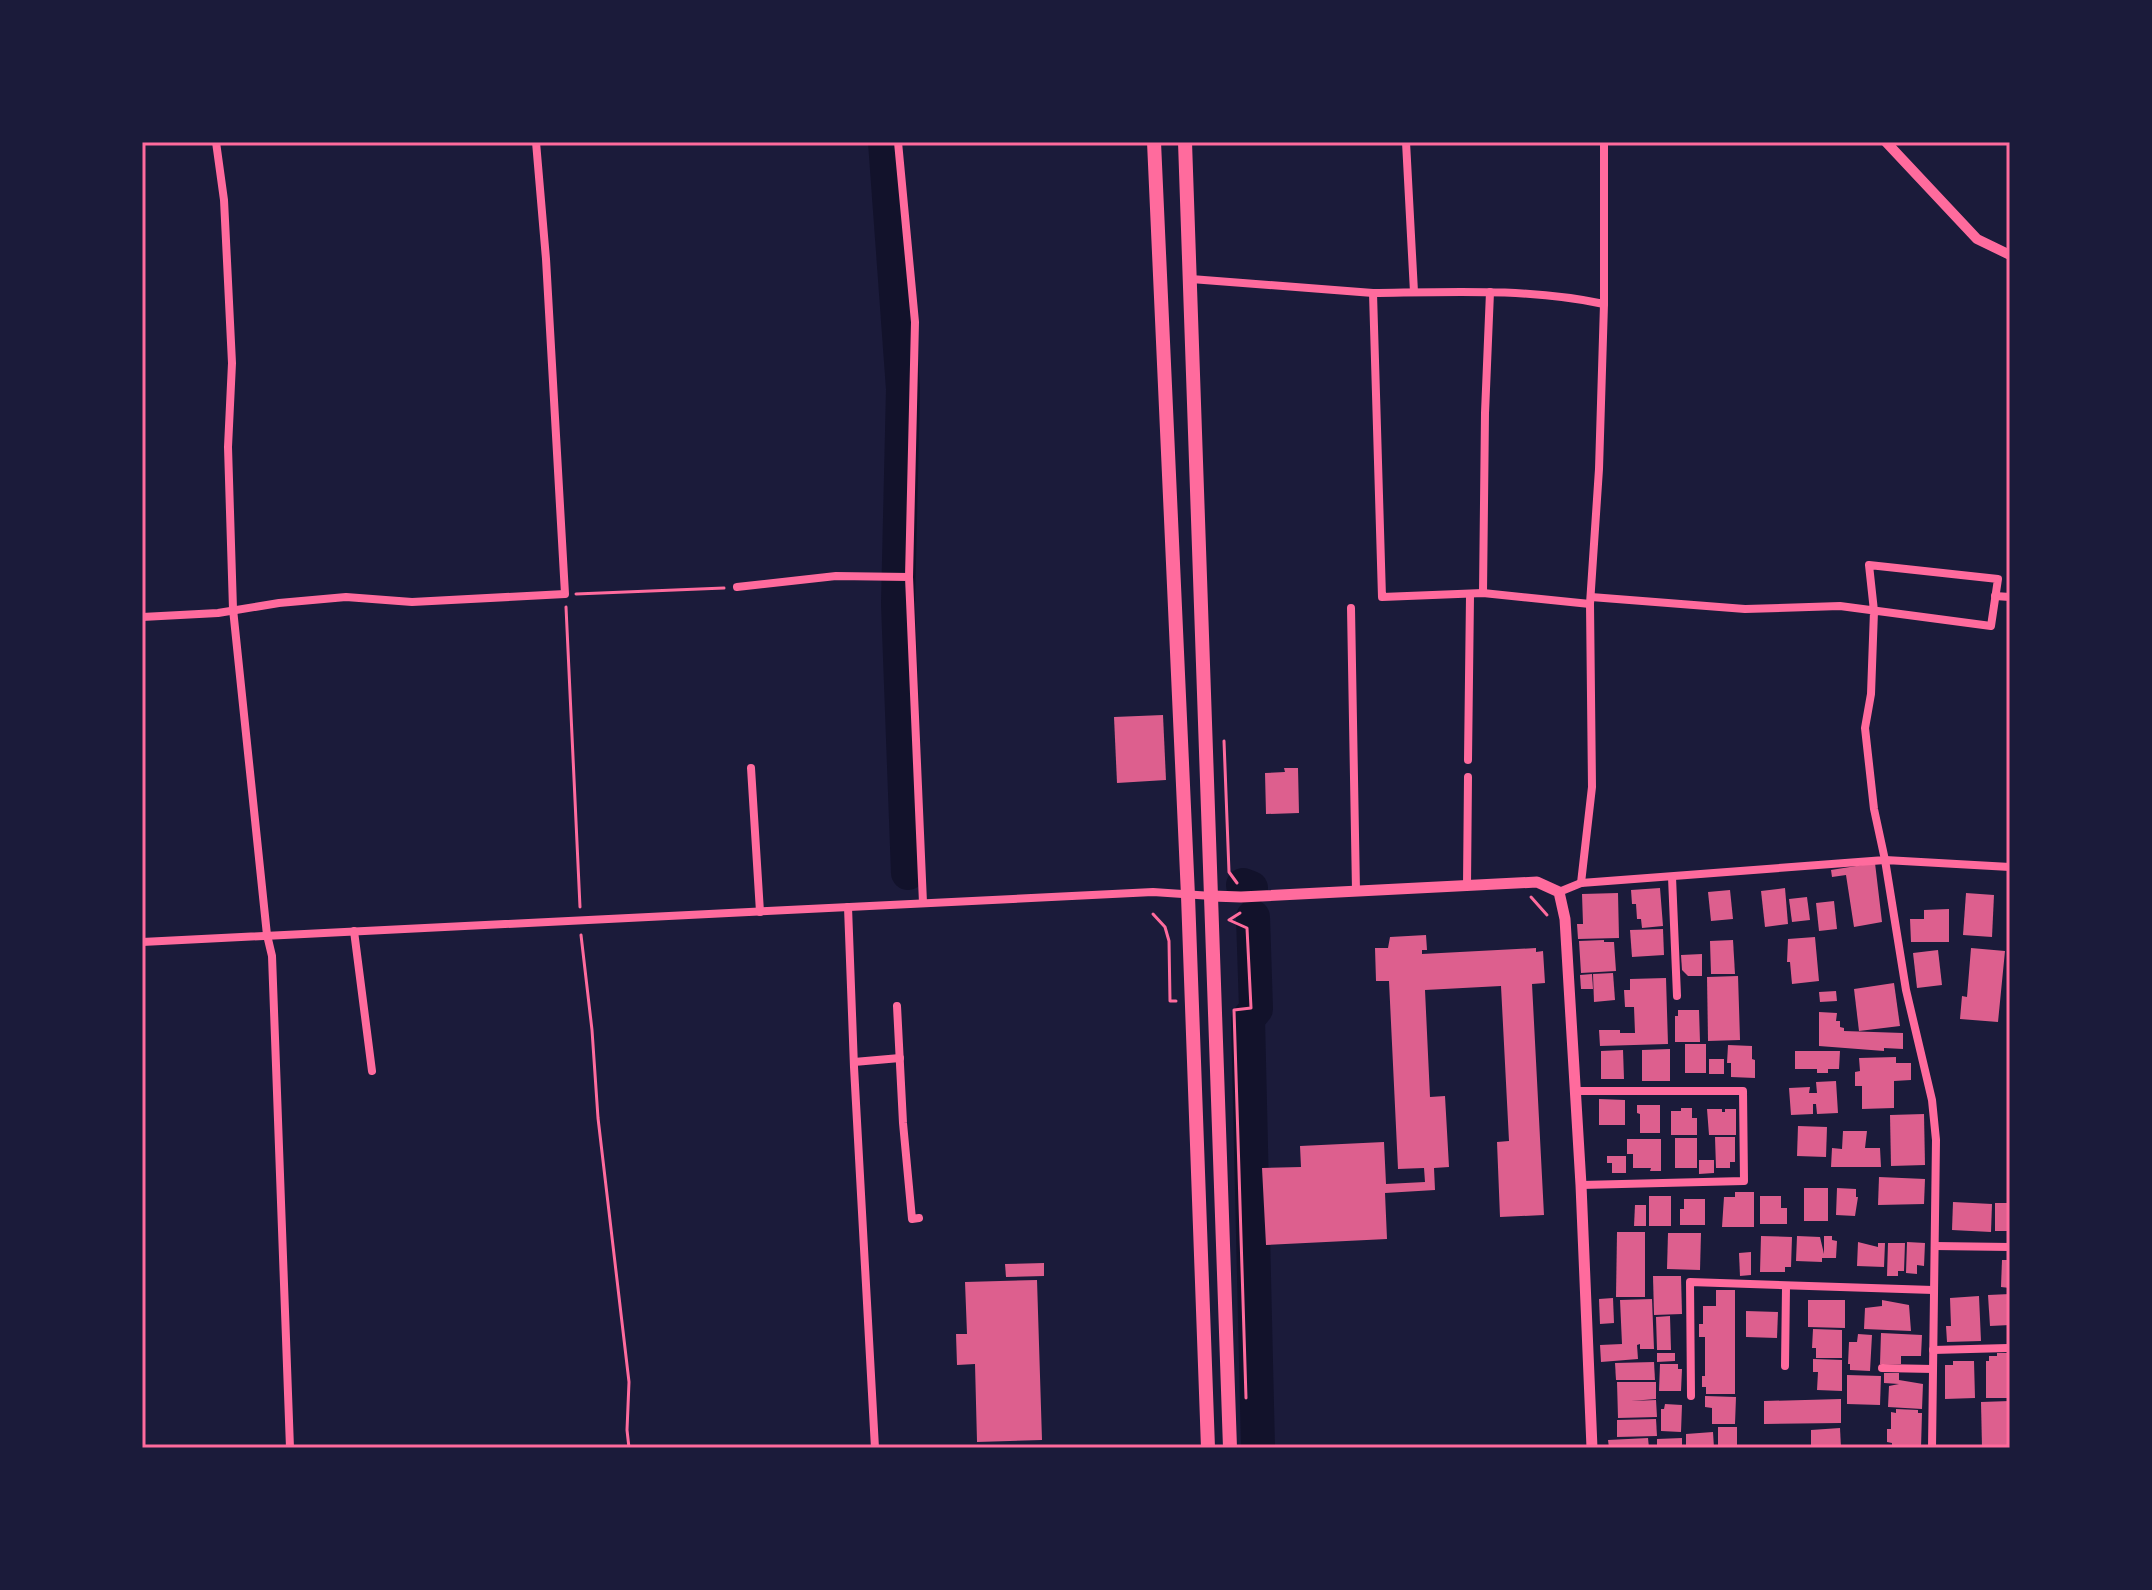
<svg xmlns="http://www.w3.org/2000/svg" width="2152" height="1590" font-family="'Noto Sans',sans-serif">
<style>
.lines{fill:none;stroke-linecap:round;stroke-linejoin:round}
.river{stroke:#12122b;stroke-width:34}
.building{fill:#dd5f8e}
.path{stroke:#ff6b9d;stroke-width:3}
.minor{stroke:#ff6b9d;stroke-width:8}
.tertiary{stroke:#ff6b9d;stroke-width:10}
.secondary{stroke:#ff6b9d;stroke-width:11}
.trunk{stroke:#ff6b9d;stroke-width:14}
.neatline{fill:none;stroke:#ff6b9d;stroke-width:3}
</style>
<rect width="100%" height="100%" fill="#1b1b3a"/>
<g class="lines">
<!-- river -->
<g class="river">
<path d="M885,142L903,389L898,604L908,873"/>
<path d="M1243,885L1251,888"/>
<path d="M1253,917L1256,1009L1248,1019L1258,1448"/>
</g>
</g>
<!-- building -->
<g class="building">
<path d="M1163,715L1166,780L1117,783L1114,717Z"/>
<path d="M1284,768H1298L1299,813L1266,814L1265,773L1285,772Z"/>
<path d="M1875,863L1882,922L1854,927L1846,875L1832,877L1831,870Z"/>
<path d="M1660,888L1663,926L1642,928L1641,919H1637L1636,904H1632L1631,890Z"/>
<path d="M1785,888L1788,924L1765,927L1761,891Z"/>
<path d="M1730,890L1733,919L1711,921L1708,892Z"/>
<path d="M1618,893L1619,938L1578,939L1577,924H1583L1582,894Z"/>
<path d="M1966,893L1994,895L1992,937L1963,935Z"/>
<path d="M1807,897L1810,920L1792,922L1789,899Z"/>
<path d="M1834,901L1837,929L1819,931L1816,903Z"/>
<path d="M1949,909V942H1911L1910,919H1924V910Z"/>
<path d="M1663,929L1664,955L1632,957L1630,930Z"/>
<path d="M1426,935L1427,950H1422V954L1536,948V952L1543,951L1545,983L1532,984L1544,1215L1500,1217L1497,1142L1509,1141L1501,986L1425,990L1430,1097L1445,1096L1449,1167L1434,1168L1435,1190L1385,1193L1387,1239L1266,1245L1262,1168L1301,1167L1300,1146L1384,1142L1386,1184L1425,1182L1424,1168L1398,1169L1389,981H1376L1375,948H1388L1390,937Z"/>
<path d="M1815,937L1819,981L1792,984L1790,962H1787L1788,939Z"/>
<path d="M1604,940V942H1614L1616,971L1581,973L1579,941Z"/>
<path d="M1733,940L1735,974H1711L1710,941Z"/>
<path d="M1971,948L2005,951L1998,1022L1960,1019L1962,996L1967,997Z"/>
<path d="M1938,950L1942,985L1917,988L1913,953Z"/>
<path d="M1702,954V976H1688L1682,970L1681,955Z"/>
<path d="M1613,973L1615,1000L1594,1002L1593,974Z"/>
<path d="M1592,974L1593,989H1581L1580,975Z"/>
<path d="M1738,976L1740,1040L1708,1041L1707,977Z"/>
<path d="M1666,978L1668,1044L1600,1046L1599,1030H1620V1033H1635L1634,1007H1625L1624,990H1630V979Z"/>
<path d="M1894,983L1900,1026L1859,1031L1854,989Z"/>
<path d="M1836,991L1837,1001L1820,1002L1819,992Z"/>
<path d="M1678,1010H1699L1700,1042H1675V1016H1678Z"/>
<path d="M1819,1012L1837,1013L1836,1021H1840V1027L1844,1028V1031L1903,1033V1049L1884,1048V1051L1819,1046Z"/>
<rect x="1685" y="1044" width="21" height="29"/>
<path d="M1728,1045L1752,1046V1059L1755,1060V1078L1731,1077V1063H1727Z"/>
<path d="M1670,1049V1081H1642V1050Z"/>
<path d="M1623,1050L1624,1079H1601V1051Z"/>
<path d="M1795,1051H1840L1839,1069H1828V1073H1817V1069H1795Z"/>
<path d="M1896,1057V1063H1911V1080L1894,1081V1108L1862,1109V1086H1855V1072L1860,1071L1859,1058Z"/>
<rect x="1709" y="1059" width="15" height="15"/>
<path d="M1836,1081L1838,1113L1817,1114L1816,1104H1813V1114L1791,1115L1789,1088L1810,1087L1809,1093H1817L1816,1082Z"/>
<path d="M1599,1099L1625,1100V1125H1599Z"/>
<path d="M1637,1105H1660V1133H1640V1114L1637,1113Z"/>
<path d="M1681,1108H1692V1118H1697V1135H1671V1111H1681Z"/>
<path d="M1707,1109H1722V1112H1725V1109H1736V1135H1709Z"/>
<path d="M1924,1114L1925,1165L1891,1166L1890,1115Z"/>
<path d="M1798,1126L1827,1127L1826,1157L1797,1156Z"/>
<path d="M1843,1131H1867L1865,1148H1880L1881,1167H1831L1832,1148L1842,1149Z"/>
<path d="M1715,1137H1735V1162H1730V1168H1716Z"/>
<rect x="1675" y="1138" width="22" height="30"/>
<path d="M1627,1139H1661V1171H1650L1651,1168H1633V1154H1627Z"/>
<path d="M1607,1156H1626V1173H1612V1163H1607Z"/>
<path d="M1699,1160H1714V1173L1699,1174Z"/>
<path d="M1879,1177L1925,1179L1924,1204L1878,1205Z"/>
<rect x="1804" y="1188" width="24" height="33"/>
<path d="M1837,1188L1856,1189V1197H1858L1855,1216L1836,1215Z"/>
<path d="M1735,1192H1754V1227H1722L1724,1197H1735Z"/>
<rect x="1649" y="1196" width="22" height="30"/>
<path d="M1760,1196H1781V1208H1787V1224H1760Z"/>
<path d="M1684,1199H1705V1225H1680V1209H1684Z"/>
<path d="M1953,1202L1992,1204L1991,1232L1952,1230Z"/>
<rect x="1995" y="1203" width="15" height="28"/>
<path d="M1635,1205H1646V1226H1634Z"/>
<path d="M1617,1232H1645V1297H1616Z"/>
<path d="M1668,1233H1701L1700,1270L1667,1269Z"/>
<path d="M1761,1236L1792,1237L1791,1267H1785V1272H1760Z"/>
<path d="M1797,1236L1820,1237L1824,1254V1236H1832V1240L1837,1241L1836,1258H1822V1262L1796,1261Z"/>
<path d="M1858,1242L1878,1247V1243H1885L1884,1267L1857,1266Z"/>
<path d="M1907,1242L1925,1243L1924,1266L1917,1265V1274L1906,1273Z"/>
<path d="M1888,1243H1905L1904,1271H1898V1276H1887Z"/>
<path d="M1751,1252V1275L1740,1276L1739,1253Z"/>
<path d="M2002,1260H2010V1288L2001,1287Z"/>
<path d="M1044,1263V1276L1006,1277L1005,1264Z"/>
<path d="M1653,1276H1681L1682,1314L1654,1315Z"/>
<path d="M1037,1280L1042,1440L977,1442L975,1364L957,1365L956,1334H967L965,1282Z"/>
<path d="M1716,1290H1735V1394H1706V1387H1702V1376H1705V1337H1699V1324H1703V1306H1716Z"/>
<path d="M2010,1294V1325L1990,1326L1988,1295Z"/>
<path d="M1979,1296L1981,1341L1947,1342L1946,1326H1951L1950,1298Z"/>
<path d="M1613,1298L1614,1323L1600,1324L1599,1299Z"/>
<path d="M1652,1299L1654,1349H1640V1344L1637,1345L1638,1359L1601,1362L1600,1345L1622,1344L1620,1300Z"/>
<path d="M1808,1300H1845V1328L1808,1327Z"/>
<path d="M1882,1300L1909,1305L1911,1331L1864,1329L1865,1308L1882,1306Z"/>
<path d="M1746,1311L1778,1312L1777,1338L1746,1337Z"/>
<path d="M1670,1316L1671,1350H1657L1656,1317Z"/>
<path d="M1813,1329L1842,1330V1358H1816V1348H1812Z"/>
<path d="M1881,1333L1922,1335L1921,1356H1901V1364H1880Z"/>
<path d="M1858,1334L1872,1335L1870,1371L1850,1370V1364H1848L1849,1342H1857Z"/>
<path d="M1657,1353H1675V1361L1657,1362Z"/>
<path d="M1997,1353H2010V1398H1986V1361H1989V1356H1997Z"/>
<path d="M1813,1359L1842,1360V1391L1817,1390L1818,1372H1813Z"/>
<path d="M1953,1361H1974L1975,1398L1945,1399V1365H1953Z"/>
<path d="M1654,1362L1655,1380H1616L1615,1363Z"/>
<path d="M1660,1364H1678V1369H1682L1681,1391H1659Z"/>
<path d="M1884,1373H1899V1380L1923,1384L1922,1409L1888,1407L1889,1386L1899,1384L1884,1383Z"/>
<path d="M1847,1375L1881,1376L1880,1405L1847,1404Z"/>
<path d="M1617,1382H1656V1399L1631,1401L1656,1400L1657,1417L1618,1418Z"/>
<path d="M1705,1396L1736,1397L1735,1424H1712V1408L1705,1407Z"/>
<path d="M1841,1399V1423L1764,1424V1401Z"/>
<path d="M2010,1401V1448H1982L1981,1402Z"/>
<path d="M1665,1404L1682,1405L1681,1432L1661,1431V1409H1664Z"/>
<path d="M1896,1409L1918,1410V1413H1922L1921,1448H1892V1443L1887,1442V1429H1891V1412L1896,1413Z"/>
<path d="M1656,1419L1657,1436L1617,1437V1420Z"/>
<rect x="1718" y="1427" width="19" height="21"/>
<path d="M1840,1428L1841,1448H1811V1430Z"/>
<path d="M1713,1432L1714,1448H1686V1434Z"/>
<path d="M1648,1438L1649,1448H1609L1608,1440Z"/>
<path d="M1682,1438V1448H1657V1439Z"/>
</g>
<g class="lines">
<!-- path -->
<g class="path">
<path d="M576,594L724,588"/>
<path d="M566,607L580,907"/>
<path d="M1224,741L1229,872L1237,883"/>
<path d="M1531,897L1547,915"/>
<path d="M1240,913L1229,920L1247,928L1251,1008L1234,1010L1246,1398"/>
<path d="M1153,914L1165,927L1169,941L1170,1001H1176"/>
<path d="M581,935L592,1030L598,1118L629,1382L627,1430L629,1448"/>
</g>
<!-- minor -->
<g class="minor">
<path d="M216,142L224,200L232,363L228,447L233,609L267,935L272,956L290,1448"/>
<path d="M898,142L915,322L909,577"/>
<path d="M1406,142L1414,292"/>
<path d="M1191,279L1373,293"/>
<path d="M737,587L836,576L909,577L923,903"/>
<path d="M1483,593L1485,413L1490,292"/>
<path d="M1995,596L2010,597"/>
<path d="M1590,604L1483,593L1382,597L1373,293C1451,292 1529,288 1604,304"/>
<path d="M1351,608L1356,891"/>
<path d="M142,617L218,613L279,603L346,597L412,602L565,594L546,259L536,142"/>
<path d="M1468,760L1470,596"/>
<path d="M751,768L760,912"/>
<path d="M1672,877L1677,996"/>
<path d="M1581,883L1592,787L1590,604L1599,469L1604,304V142"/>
<path d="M1467,885L1468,777"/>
<path d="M1559,892L1581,883L1885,860L1874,809L1865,728L1871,694L1874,611L1869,565L1998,579L1991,626L1840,606L1745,609L1591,597"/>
<path d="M848,907L854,1067L875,1448"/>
<path d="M354,931L372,1071"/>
<path d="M142,942L1153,892L1212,896"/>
<path d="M897,1006L903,1123L912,1219L919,1218"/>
<path d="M854,1062L900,1058"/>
<path d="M1576,1091H1743L1744,1181L1581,1185"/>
<path d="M1935,1246L2010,1247"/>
<path d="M1933,1350L2008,1348"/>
<path d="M1785,1366L1786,1287"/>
<path d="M1882,1368L1933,1369"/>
<path d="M1691,1396L1690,1282L1933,1290"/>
<path d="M1932,1448L1936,1140L1932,1100L1906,990L1885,860L2010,867"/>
</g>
<!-- tertiary -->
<path class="tertiary" d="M1886,142L1977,239L2010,255"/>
<!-- secondary -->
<path class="secondary" d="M1212,896L1241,897L1537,882L1559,892L1565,919L1581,1185L1592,1448"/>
<!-- trunk -->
<g class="trunk">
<path d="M1154,142L1188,896L1208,1448"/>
<path d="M1185,142L1230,1448"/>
</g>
</g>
<!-- border -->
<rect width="2152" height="1590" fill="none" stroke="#1b1b3a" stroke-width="288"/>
<rect x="144" y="144" width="1864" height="1302" class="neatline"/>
</svg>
